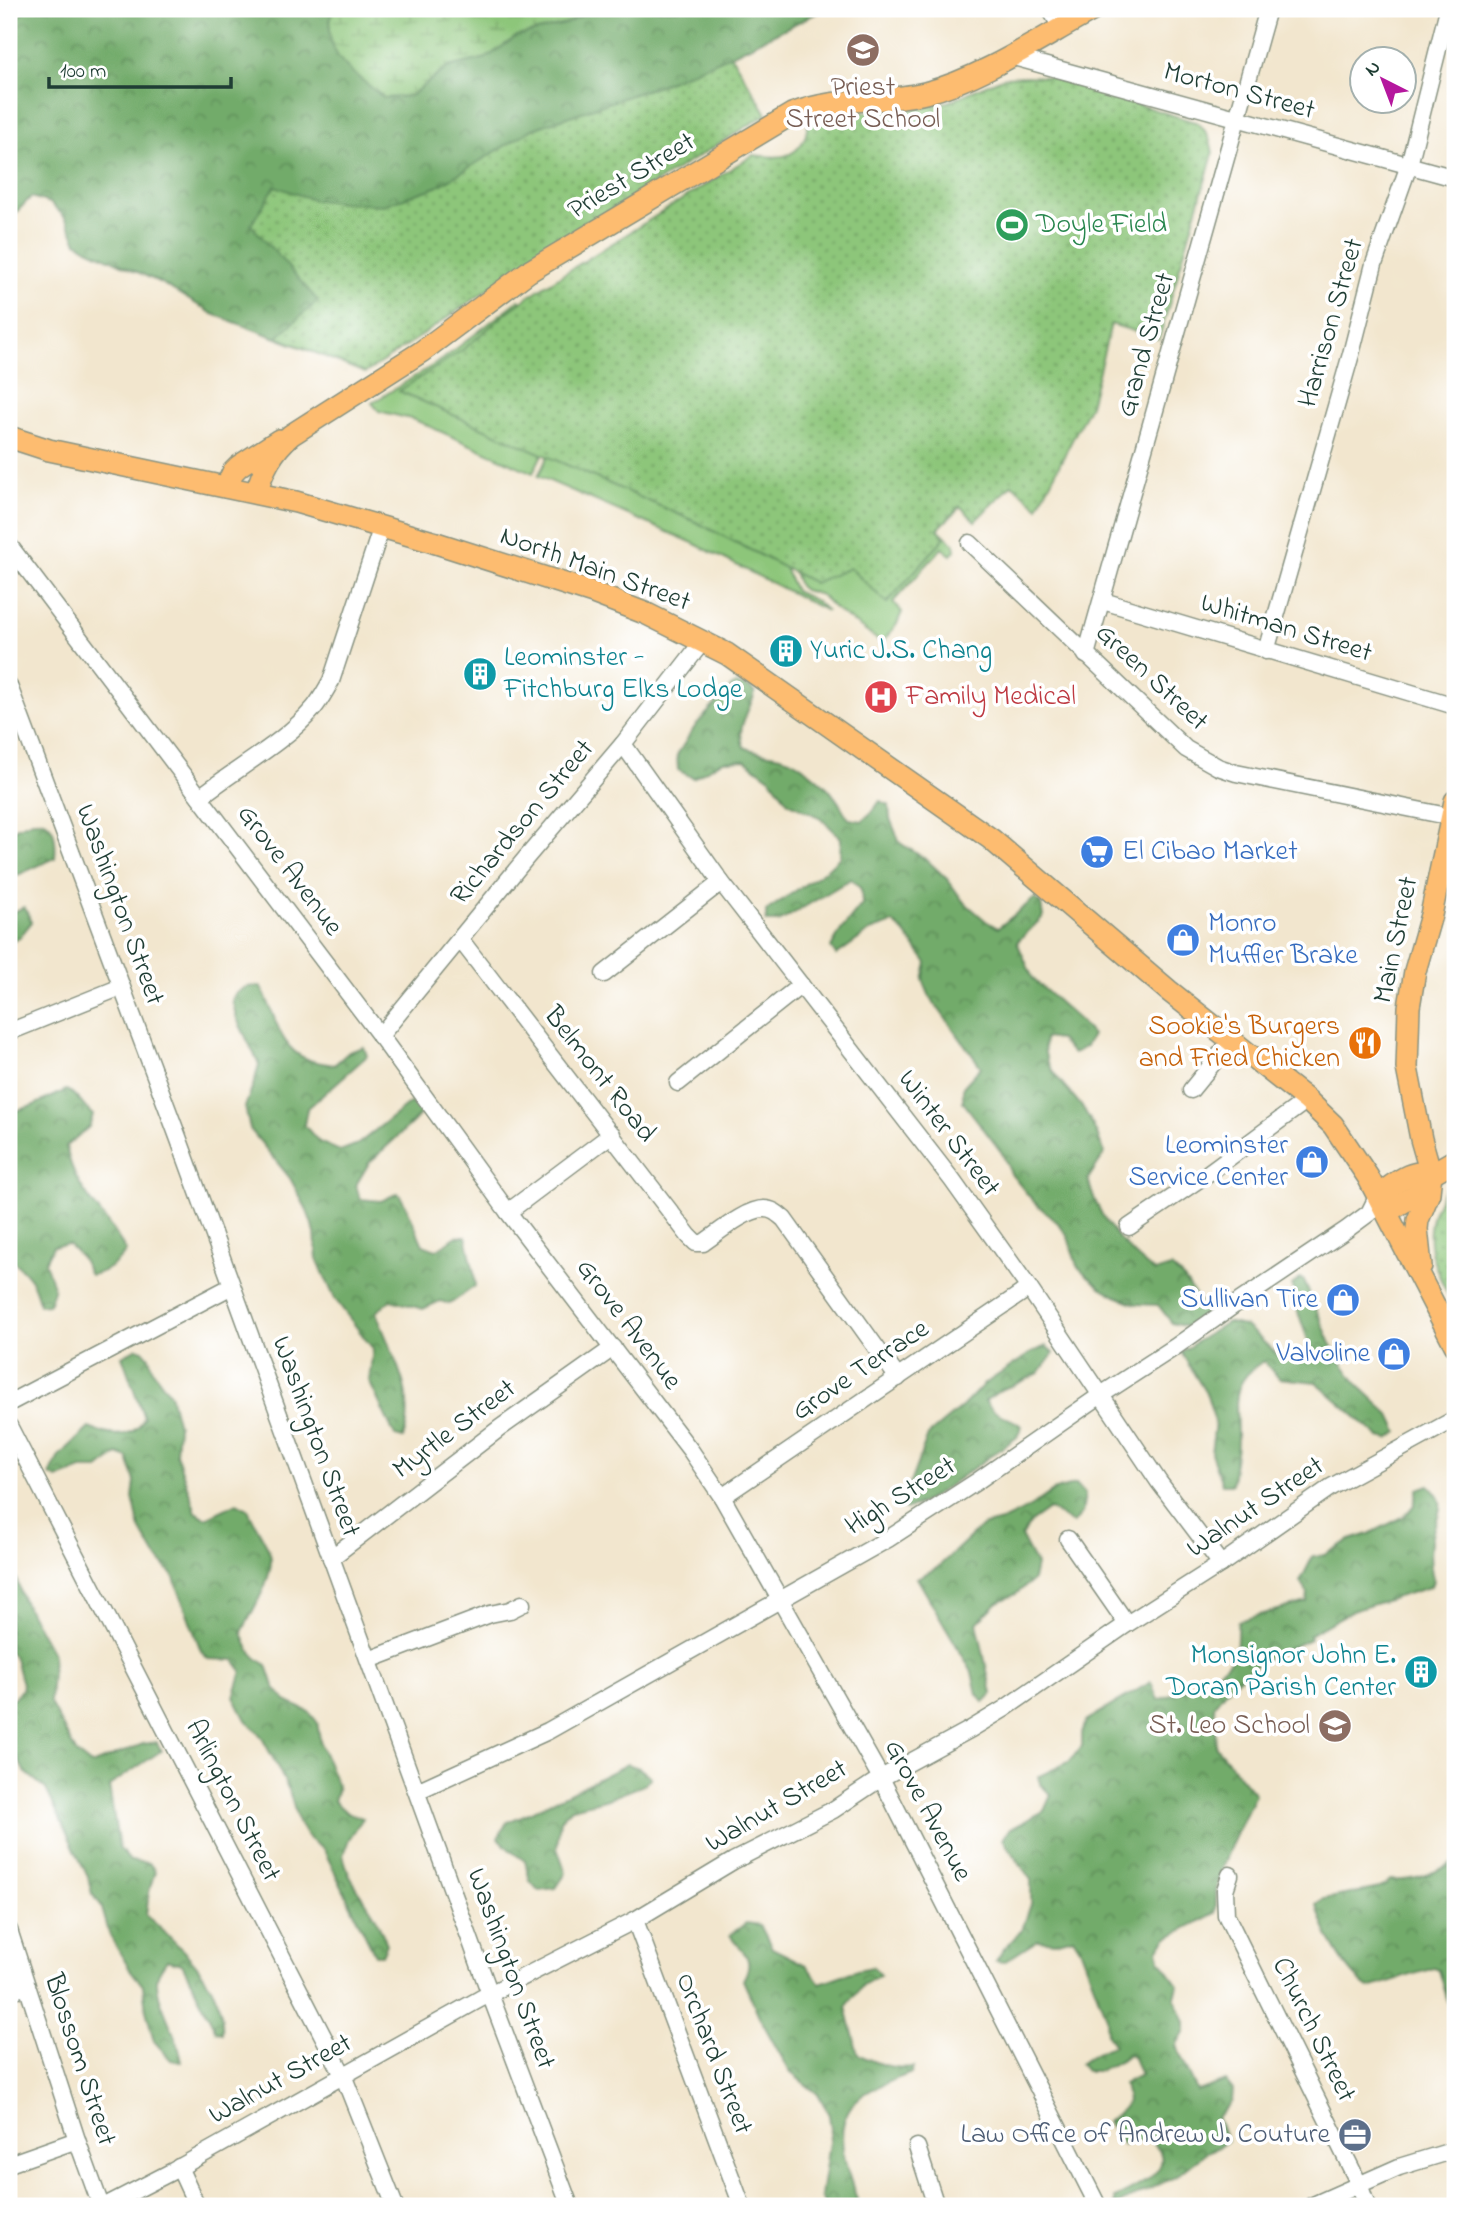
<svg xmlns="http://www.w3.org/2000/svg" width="1464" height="2215" font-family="'Indie Flower',sans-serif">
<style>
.green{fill:#8dc67a;stroke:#568257;stroke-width:2}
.forest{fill:url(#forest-crowns);stroke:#48744f;stroke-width:2}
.wetland{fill:url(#wetland-marsh);stroke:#568257;stroke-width:2}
.park{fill:url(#park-dots);stroke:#568257;stroke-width:2}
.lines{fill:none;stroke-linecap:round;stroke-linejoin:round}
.minor-casing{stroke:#889281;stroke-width:19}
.major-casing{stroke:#889281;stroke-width:24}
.minor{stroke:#fff;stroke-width:16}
.major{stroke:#fdbc6f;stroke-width:21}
.labels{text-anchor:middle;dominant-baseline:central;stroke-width:7;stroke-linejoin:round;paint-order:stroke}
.education-label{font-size:28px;fill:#785e54;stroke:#fff}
.street-label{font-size:28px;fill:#1f3d34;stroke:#fff}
.leisure-label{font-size:28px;fill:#27864d;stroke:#fff;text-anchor:start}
.culture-label{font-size:28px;fill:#0d838f;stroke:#fff;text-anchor:start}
.health-label{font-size:28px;fill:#be3a42;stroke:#fff;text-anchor:start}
.shop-label{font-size:28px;fill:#366cbe;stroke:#fff;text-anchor:end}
.food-label{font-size:28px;fill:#c56008;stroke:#fff;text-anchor:end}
.service-label{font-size:28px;fill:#4e5e75;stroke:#fff;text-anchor:end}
</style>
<defs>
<pattern id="forest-crowns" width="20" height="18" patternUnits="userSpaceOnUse" patternTransform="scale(1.75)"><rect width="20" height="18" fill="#72ab6a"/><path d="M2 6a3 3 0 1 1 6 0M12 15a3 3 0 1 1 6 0" fill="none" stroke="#5d8c58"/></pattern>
<pattern id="wetland-marsh" width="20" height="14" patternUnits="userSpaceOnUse" patternTransform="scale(1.75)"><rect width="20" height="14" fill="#8dc67a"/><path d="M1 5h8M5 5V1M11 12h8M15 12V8" fill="none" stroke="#73a265"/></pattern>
<pattern id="park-dots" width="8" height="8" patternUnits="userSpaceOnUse" patternTransform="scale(1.75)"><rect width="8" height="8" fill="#8dc67a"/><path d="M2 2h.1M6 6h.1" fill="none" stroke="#73a265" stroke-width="1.8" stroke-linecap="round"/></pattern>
</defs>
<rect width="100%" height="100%" fill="#fff"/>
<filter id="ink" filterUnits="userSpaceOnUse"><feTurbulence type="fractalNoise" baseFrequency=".0143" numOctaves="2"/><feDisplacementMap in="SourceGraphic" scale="14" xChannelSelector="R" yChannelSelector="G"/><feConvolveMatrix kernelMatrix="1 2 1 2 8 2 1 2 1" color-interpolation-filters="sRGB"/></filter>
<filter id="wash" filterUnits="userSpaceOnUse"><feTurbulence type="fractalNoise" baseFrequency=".00686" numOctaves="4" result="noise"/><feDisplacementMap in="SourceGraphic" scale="28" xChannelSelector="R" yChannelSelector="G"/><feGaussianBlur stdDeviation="1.57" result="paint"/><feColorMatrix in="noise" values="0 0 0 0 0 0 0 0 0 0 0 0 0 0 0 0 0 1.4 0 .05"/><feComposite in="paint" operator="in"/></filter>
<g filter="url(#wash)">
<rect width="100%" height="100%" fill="#f2e6ce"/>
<!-- green -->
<g class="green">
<path d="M519,300L522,303L545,448L533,473L415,420L379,411L372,403L443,359Z"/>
<path d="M550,452L782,561L795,591L816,601L827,611L693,543L538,476Z"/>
<path d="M961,506L938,529L954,544L955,550L951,555L942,548L893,602L902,612L897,624L882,643L835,609L821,595L804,590L799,586L794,572L796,567Z"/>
</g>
<!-- forest -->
<g class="forest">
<path d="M26,9H333L330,21L369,85L384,98L410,96L448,67L486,58L517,36L565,24L595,9H825L731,55L663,84L533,129L437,187L383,205L316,353L213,314L161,283L88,249L77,242L65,217L50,203L31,197L9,220V27Z"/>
<path d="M736,684L750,688L755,693C749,712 735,728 744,747C760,754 772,753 787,758C798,761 828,786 834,796C840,803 843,811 849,819L862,821L872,812L880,801L889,805L890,819L900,843L927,860L948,880L963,901L986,921L998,928L1035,898L1041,904L1043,917L1017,942L1033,979L1080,1021L1092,1035L1086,1046L1073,1054L1060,1040L1045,1038C1039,1070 1071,1088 1086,1113C1094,1125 1099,1140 1105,1153L1088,1179C1097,1218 1123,1248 1155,1272L1171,1267L1185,1280L1206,1312L1187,1327L1172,1323L1158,1305L1136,1304L1116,1296L1100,1287L1077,1266L1068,1237L1058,1223L1033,1201L1011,1174L1002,1153L963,1102V1087L981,1067L930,997L923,980L927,963L904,932L893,923L870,931L836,955L831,948L841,930L862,904L861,889L851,879L779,922H766V911L826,870L840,857L841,838L821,818L788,802L771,779L745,760L722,761L693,778L678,770L677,755L696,725L731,687Z"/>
<path d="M32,821C36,821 40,820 44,821C57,826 56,847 55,858L9,879V831Z"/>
<path d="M24,907L32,922L19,938L9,942V914Z"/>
<path d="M260,986C276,1010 276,1047 307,1059C315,1063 325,1063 334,1065L349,1052L364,1047L367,1056L307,1109L304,1125L319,1142L340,1151L358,1144L411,1102L422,1112L413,1122L369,1163L356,1185L360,1199L381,1201L398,1193C409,1208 415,1228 423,1245L436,1250L457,1236H466L474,1273L475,1286L450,1304L440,1301L423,1309L391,1300L376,1312C390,1352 419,1396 403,1438L395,1436L369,1381L373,1349L335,1299L317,1259L315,1233L306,1208L290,1178L250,1129L245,1107L255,1080L259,1064L237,1019L232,1000L235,994L246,987Z"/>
<path d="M66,1090C79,1095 82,1107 93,1115L89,1127L66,1146C75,1194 105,1211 126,1251C117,1264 105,1273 90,1275L81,1257L68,1244L53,1246L45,1262L54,1290L49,1304L39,1305C36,1281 26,1273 9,1257V1113L32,1106Z"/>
<path d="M1301,1278L1304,1281L1335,1353L1358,1385L1390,1415L1398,1432L1389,1439L1379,1437L1316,1382L1279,1378L1263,1361C1227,1385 1238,1403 1237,1440C1237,1454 1233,1469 1232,1484H1222L1211,1453L1215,1422L1207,1395L1181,1352L1227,1322L1247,1327L1281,1358H1294L1310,1346L1295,1304L1292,1285Z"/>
<path d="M1046,1346L1054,1353L1039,1373L1014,1385L1002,1389L985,1401C997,1418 1007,1415 1022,1426L1017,1437L930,1499L906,1510L901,1507L928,1435L963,1406L983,1385L1031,1353Z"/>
<path d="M137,1348L143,1350L149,1357L153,1371L170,1394L178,1426L176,1453L196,1512L206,1518L237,1503L248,1509C254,1524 266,1540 270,1554C276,1574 251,1613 242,1632C247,1648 252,1657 267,1665L274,1686L286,1701L309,1712L317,1722L321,1745L338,1788L334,1801L347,1813L363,1818L349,1839L343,1855L349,1875L375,1916L387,1944L382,1955H375L324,1850L309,1839L298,1822L289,1790L274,1760L261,1736L246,1720L234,1697L242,1671L234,1660L208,1659L201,1651L173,1575L155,1555L140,1529L133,1498L135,1482L128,1458L118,1454L98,1469H82L57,1479L50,1475L59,1456L89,1428C108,1436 133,1441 144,1418L122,1356Z"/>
<path d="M1076,1484L1085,1494L1082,1514L1073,1524L1049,1509L1032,1521L1021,1536L1036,1565L1033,1580L1016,1594L998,1602L977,1623L992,1694L984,1702L977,1694L972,1672L917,1578L937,1568L982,1526L1002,1521L1027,1509L1053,1491Z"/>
<path d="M1429,1485C1450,1504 1436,1514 1432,1536C1429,1549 1430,1570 1434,1581L1430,1587L1352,1611L1309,1635L1310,1639C1270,1656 1240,1669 1214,1705L1216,1747L1255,1794C1242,1824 1224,1855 1217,1886C1215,1895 1217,1904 1215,1913L1167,1938L1158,1949L1160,1960L1178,1985L1175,1998L1185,2022V2030L1176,2046L1197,2091L1226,2081L1233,2090L1232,2101L1217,2118L1227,2141L1219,2147L1205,2153L1175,2177L1115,2206V2198C1129,2191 1167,2175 1161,2155C1160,2148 1152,2143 1147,2138L1123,2145L1107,2122C1125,2107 1132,2107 1123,2084L1140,2075L1133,2058L1129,2055L1100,2071H1086L1080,2064L1094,2054L1114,2045L1107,2035L1106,2017L1080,1948L1073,1937L1055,1942L1038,1940L1004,1962L996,1961L1004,1949L1022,1930L1031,1904V1880L1003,1839L1010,1829L1044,1811L1051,1795L1041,1785L1039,1776L1069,1762L1082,1746V1733L1086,1721L1151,1682L1158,1700C1179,1692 1231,1673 1236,1649C1238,1640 1236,1630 1238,1621L1307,1602L1308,1594L1300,1582L1313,1556L1324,1555L1350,1540L1369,1534L1405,1516L1414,1505L1418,1489Z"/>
<path d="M9,1557L24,1602L53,1655L50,1703L77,1754L91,1765L143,1744L157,1742L161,1751L109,1786L119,1848L130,1861L149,1863L155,1871L149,1891L146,1915C178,1945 226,1984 222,2033L216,2031L182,1964L167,1960C164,1965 160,1970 158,1975C151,1995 180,2037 182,2062L171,2060L154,2041L146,2010L143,1986L129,1968L110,1936L101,1905L92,1894L88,1877L46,1789L24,1771L9,1741V1703L23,1688L15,1659L9,1651Z"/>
<path d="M627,1764L639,1768L651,1777L644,1785L605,1800L572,1808L560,1820L557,1847L566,1873L556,1888L538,1890L530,1881L525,1861L511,1851L498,1838L507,1822L529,1813Z"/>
<path d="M1455,1862V2026L1439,1970L1434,1968L1369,1988C1346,1973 1322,1930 1317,1904L1324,1899L1380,1888L1386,1885L1390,1880C1414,1882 1434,1873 1455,1862Z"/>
<path d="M746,1923L760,1925L772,1948L806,1965L820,1983L857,1970L873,1967L880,1975L863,1985L846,2007L858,2054C875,2063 892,2070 913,2067L911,2073C897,2079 879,2085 866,2093C824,2118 848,2171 859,2206H825L821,2196L831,2129L829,2115L819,2095L790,2072L759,2016L743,1980C756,1958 743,1953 730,1935Z"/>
</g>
<!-- wetland -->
<path class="wetland" d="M333,9H595L565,24L517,36L486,58L448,67L410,96L384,98C354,72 319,57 333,9Z"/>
<!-- park -->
<g class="park">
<path d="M731,55L767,114L527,262L424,334L365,373L277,337L318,301L251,225L275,186L313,200L383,205L437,187L533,129L663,84Z"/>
<path d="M1026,76L1048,77L1198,123C1208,133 1211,141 1213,154L1159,339L1111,324L1090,405L1038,507L1012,484L975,521L960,506L938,529L945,537L887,603L850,568L814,583L696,522L399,391L464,349L506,313L538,290L753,155C773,157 792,162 804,140C807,133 807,125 811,118L828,112H898L948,102L1004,77Z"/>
<path d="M1455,1179V1310C1439,1274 1419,1246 1436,1206C1440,1195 1446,1186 1455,1179Z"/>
</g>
</g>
<g filter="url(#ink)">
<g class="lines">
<!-- minor casing -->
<g class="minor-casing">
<g id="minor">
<path d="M1050,9L1061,27"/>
<path d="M1010,56L1455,178"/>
<path d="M970,543L1186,749L1218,767L1236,773L1452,817"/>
<path d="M9,545L379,1034L508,1212L691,1451L722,1497L881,1778L1098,2206"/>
<path d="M1103,601L1455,706"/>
<path d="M1266,651L1351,354L1374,264L1409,165L1448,9"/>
<path d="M1086,655L1268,9"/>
<path d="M9,686L178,1137L490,1994L570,2206"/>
<path d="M623,744L721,882L952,1180L1029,1288L1159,1482L1221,1564"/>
<path d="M200,797C235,769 284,743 313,709C320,701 325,691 331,681L382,526"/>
<path d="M460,939L689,1236L696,1243H703C718,1233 746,1209 764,1209C773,1209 778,1214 784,1219L898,1378"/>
<path d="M604,974L721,882"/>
<path d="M9,1032L121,987"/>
<path d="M380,1036L526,858L623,744L703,641"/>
<path d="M678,1083L801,985"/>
<path d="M1191,1090L1231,1041"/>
<path d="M508,1212L612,1134"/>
<path d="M1129,1227L1207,1174L1307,1100"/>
<path d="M9,1403L232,1286"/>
<path d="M9,1426L343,2075L395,2206"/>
<path d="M722,1497L1029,1288"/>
<path d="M1068,1539L1127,1624"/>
<path d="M331,1558L500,1428L613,1348"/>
<path d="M369,1660L490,1614L510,1610L522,1604"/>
<path d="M417,1791L548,1731L888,1539L976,1482L1101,1395L1175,1347L1240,1301L1346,1230L1369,1213L1378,1195"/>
<path d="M1230,1875L1225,1890L1226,1915L1359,2184L1367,2206"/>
<path d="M635,1920L742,2206"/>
<path d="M9,1930L77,2140L101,2206"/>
<path d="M9,1992L27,1986"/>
<path d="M917,2147L936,2206"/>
<path d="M9,2164L77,2140"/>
<path d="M179,2167L197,2206"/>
<path d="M105,2206L173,2171L480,1999L635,1920L733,1861L833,1810L881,1778L971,1729L1004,1709L1127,1624L1221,1564L1331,1487L1455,1419"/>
<path d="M1311,2206L1399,2167L1455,2150"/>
</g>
</g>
<!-- major casing -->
<g class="major-casing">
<g id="major">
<path d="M9,437L49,450L296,502L433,542L593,593L647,614L727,654L991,839L1169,991L1307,1100L1333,1125L1368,1177L1455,1345"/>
<path d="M226,487L233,472L239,466L279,440"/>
<path d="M256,493C263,470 272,451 291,435L421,352L528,272L792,114C837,96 879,104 925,93C983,78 1043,37 1095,9"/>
<path d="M1431,1174L1455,1160"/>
<path d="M1378,1195C1395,1184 1411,1168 1431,1174"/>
<path d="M1387,1212L1422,1191L1429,1179"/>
<path d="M1421,1266L1417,1229L1418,1220L1429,1193L1431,1174L1421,1139L1407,1068L1409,1007L1415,971L1431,915L1455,801"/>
</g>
</g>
<!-- minor -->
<use href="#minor" class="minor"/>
<!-- major -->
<use href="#major" class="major"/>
</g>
</g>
<!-- icons -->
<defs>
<g id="school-disc" transform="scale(1.75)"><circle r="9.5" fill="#8d6e63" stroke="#fff"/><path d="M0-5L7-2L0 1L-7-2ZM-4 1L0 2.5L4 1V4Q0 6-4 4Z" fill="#fff"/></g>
<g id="stadium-disc" transform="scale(1.75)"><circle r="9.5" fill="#2e9e5b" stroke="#fff"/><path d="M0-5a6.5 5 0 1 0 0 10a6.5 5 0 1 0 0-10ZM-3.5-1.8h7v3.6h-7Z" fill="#fff"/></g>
<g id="building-disc" transform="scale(1.75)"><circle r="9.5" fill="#0f9aa8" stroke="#fff"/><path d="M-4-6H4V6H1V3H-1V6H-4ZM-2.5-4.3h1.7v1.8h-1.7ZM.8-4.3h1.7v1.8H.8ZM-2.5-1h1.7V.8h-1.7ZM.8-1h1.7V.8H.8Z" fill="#fff"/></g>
<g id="hospital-disc" transform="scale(1.75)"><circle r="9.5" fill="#e0444e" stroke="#fff"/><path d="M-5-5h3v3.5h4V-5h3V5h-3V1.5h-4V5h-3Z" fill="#fff"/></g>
<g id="supermarket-disc" transform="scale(1.75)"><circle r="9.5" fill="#3f7fe0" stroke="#fff"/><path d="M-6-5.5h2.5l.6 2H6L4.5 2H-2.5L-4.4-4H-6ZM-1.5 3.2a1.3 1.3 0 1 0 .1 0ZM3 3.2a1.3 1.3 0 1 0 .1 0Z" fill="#fff"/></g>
<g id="shop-disc" transform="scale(1.75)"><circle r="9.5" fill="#3f7fe0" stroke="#fff"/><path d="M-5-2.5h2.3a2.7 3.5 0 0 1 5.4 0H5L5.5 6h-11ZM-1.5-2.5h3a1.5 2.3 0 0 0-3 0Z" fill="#fff"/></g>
<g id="restaurant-disc" transform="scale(1.75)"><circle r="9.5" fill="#e8710a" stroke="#fff"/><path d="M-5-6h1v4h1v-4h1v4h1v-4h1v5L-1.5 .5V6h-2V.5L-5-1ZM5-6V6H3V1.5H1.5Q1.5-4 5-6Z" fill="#fff"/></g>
<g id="office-disc" transform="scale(1.75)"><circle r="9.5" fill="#5c6f8a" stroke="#fff"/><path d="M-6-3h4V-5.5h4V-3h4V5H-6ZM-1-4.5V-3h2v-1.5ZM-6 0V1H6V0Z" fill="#fff"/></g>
</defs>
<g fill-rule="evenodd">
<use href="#school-disc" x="863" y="50"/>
<use href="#stadium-disc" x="1012" y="225"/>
<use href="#building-disc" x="786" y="651"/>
<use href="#building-disc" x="480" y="674"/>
<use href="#hospital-disc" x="881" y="697"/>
<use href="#supermarket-disc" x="1097" y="852"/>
<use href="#shop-disc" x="1183" y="940"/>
<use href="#restaurant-disc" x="1365" y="1043"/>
<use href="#shop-disc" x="1312" y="1162"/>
<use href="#shop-disc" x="1343" y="1300"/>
<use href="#shop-disc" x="1394" y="1354"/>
<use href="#building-disc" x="1421" y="1672"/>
<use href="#school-disc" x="1335" y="1726"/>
<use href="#office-disc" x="1355" y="2135"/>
</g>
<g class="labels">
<!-- education labels -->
<g class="education-label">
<text x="863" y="88">Priest<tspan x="863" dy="32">Street School</tspan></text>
<text x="1310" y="1726" text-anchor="end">St. Leo School</text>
</g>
<!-- street labels -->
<g class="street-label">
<text transform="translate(1239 92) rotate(15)">Morton Street</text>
<text transform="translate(632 177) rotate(-31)">Priest Street</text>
<text transform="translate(1332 323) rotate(-74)">Harrison Street</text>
<text transform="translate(1147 345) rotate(-74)">Grand Street</text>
<text transform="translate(595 570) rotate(20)">North Main Street</text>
<text transform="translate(1286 629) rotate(17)">Whitman Street</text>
<text transform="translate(1151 678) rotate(43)">Green Street</text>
<text transform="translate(523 823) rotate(-50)">Richardson Street</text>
<text transform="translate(289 871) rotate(53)">Grove Avenue</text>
<text transform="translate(119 905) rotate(70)">Washington Street</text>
<text transform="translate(1397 940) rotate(-78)">Main Street</text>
<text transform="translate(599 1075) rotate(52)">Belmont Road</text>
<text transform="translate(948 1134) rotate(53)">Winter Street</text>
<text transform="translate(628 1325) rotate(53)">Grove Avenue</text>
<text transform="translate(861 1371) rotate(-34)">Grove Terrace</text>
<text transform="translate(455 1430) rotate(-37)">Myrtle Street</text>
<text transform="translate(315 1437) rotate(70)">Washington Street</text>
<text transform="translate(901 1497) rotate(-32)">High Street</text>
<text transform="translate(1256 1508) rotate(-34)">Walnut Street</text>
<text transform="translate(232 1801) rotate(63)">Arlington Street</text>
<text transform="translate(777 1807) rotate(-30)">Walnut Street</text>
<text transform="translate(927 1811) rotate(62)">Grove Avenue</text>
<text transform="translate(510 1969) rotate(70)">Washington Street</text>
<text transform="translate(1313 2030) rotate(64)">Church Street</text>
<text transform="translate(713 2054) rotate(69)">Orchard Street</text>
<text transform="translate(79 2060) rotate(72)">Blossom Street</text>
<text transform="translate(281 2080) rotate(-29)">Walnut Street</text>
</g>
<!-- leisure labels -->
<g class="leisure-label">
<text x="1036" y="225">Doyle Field</text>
</g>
<!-- culture labels -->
<g class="culture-label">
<text x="810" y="651">Yuric J.S. Chang</text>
<text x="504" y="658">Leominster -<tspan x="504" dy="32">Fitchburg Elks Lodge</tspan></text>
<text x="1396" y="1656" text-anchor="end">Monsignor John E.<tspan x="1396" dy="32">Doran Parish Center</tspan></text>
</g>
<!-- health labels -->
<g class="health-label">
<text x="906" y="697">Family Medical</text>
</g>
<!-- shop labels -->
<g class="shop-label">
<text x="1122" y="852" text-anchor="start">El Cibao Market</text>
<text x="1208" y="924" text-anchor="start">Monro<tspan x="1208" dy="32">Muffler Brake</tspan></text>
<text x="1288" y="1146">Leominster<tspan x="1288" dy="32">Service Center</tspan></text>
<text x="1318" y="1300">Sullivan Tire</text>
<text x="1370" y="1354">Valvoline</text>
</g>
<!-- food labels -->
<g class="food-label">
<text x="1340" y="1027">Sookie's Burgers<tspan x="1340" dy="32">and Fried Chicken</tspan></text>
</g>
<!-- service labels -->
<g class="service-label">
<text x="1330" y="2135">Law Office of Andrew J. Couture</text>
</g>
</g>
<!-- margin -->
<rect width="1464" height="2215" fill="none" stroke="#fff" stroke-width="35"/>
<!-- north arrow -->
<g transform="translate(1383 80) rotate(318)"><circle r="33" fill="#ffffff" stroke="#a5b1ae" stroke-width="2"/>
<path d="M0-5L12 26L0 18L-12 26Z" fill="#b5179e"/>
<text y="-10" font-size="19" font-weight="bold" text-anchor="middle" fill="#1f3d34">N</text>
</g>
<!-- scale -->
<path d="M49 77v10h182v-10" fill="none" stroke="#1f3d34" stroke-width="3.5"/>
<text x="60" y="77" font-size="21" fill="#1f3d34" stroke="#ffffff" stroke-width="5" paint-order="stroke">100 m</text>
</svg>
